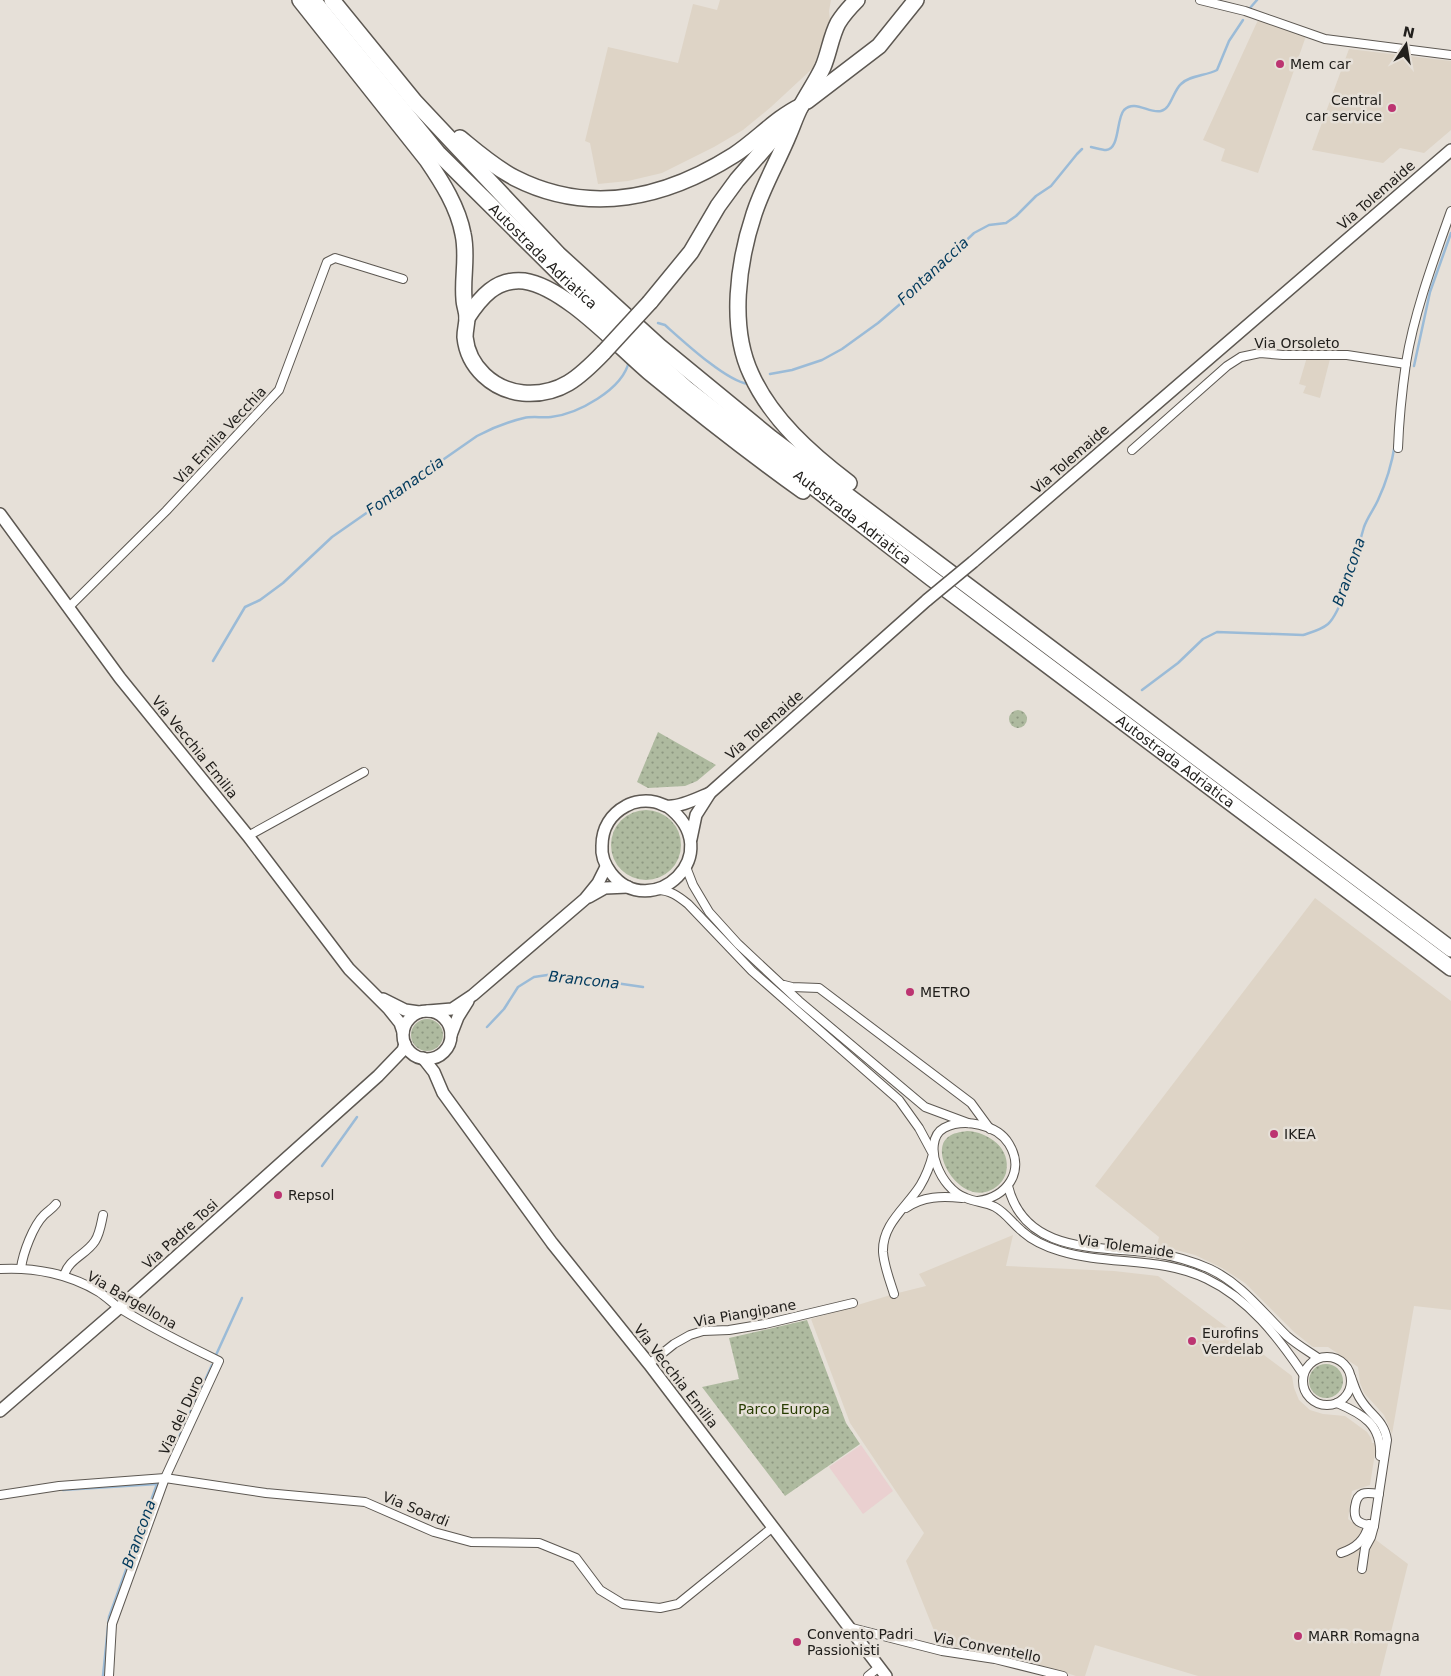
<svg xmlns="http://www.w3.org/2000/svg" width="1451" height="1676" font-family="'DejaVu Sans',sans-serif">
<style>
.built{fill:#ded4c6}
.industrial{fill:#ead0d0}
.grass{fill:url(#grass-dots)}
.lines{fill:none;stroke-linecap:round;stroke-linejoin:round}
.stream{stroke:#9bbbd7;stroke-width:2.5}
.street-casing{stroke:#5d5852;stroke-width:10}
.secondary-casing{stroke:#5d5852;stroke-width:14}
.highway-casing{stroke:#5d5852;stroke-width:18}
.street{stroke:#fff;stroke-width:8}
.secondary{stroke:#fff;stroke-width:11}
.highway{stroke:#fff;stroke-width:15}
.secondary-bridge-casing{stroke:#5d5852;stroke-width:14;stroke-linecap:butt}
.highway-bridge-casing{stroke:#5d5852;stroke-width:18;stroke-linecap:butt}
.secondary-bridge{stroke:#fff;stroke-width:11}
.highway-bridge{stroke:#fff;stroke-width:15}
.poi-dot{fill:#bc3471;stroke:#e6e0d8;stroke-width:2}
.labels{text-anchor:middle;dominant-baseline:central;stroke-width:5;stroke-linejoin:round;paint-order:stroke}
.poi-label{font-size:14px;fill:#22201d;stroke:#e6e0d8;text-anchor:start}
.street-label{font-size:14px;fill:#22201d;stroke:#e6e0d8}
.park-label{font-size:14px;fill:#283c02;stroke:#e6e0d8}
.water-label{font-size:15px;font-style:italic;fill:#00395c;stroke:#e6e0d8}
</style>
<defs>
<pattern id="grass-dots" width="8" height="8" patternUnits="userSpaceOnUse" patternTransform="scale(1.25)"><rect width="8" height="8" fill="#aeba9f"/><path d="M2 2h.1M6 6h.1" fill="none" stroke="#8d9781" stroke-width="1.8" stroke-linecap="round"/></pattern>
</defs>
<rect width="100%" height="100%" fill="#e6e0d8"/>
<!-- built -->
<g class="built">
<path d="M720,0H831L829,11L830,21L813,68L771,107L743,130L714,147L662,173L628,181L598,184L590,143L585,141L608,47L678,63L693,4L717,10Z"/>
<path d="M1258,20L1306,36L1258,173L1221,161L1225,149L1203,140Z"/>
<path d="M1349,49L1451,61V130L1424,153L1400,148L1383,163L1312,150Z"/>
<path d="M1307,357L1330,359L1320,398L1303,393L1306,386L1299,384Z"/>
<path d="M1315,898L1451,1001V1310L1414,1306L1392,1434L1384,1415L1364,1393L1360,1383L1358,1367L1328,1347H1313L1294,1332L1245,1283L1222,1268L1195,1255L1157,1245L1159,1237L1095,1186Z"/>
<path d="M1013,1235L1006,1266L1114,1271L1158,1276L1292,1376L1294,1388L1299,1400L1310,1410L1323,1414L1345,1416L1367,1432L1371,1438L1372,1443H1375V1453L1370,1485L1352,1491L1348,1519L1408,1564L1380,1676H1198L1095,1645L1085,1676H1076L1051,1668L939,1643L906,1561L924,1533L850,1423L811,1319L894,1294L926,1286L919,1274Z"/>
</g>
<!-- industrial -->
<path class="industrial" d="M861,1445L893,1491L863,1514L829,1467Z"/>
<!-- grass -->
<g class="grass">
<circle cx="1018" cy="719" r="9"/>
<path d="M658,732L716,765L697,781L685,786L648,788L637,782Z"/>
<circle cx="646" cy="845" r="35"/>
<circle cx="427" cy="1035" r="16"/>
<path d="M967,1131C988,1132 1012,1148 1006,1173C1004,1180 998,1187 991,1190C961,1205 928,1153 948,1137C953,1133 960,1132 967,1131Z"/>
<path d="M807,1320L846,1423L860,1444L785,1496L702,1387L739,1379L729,1338Z"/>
<circle cx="1326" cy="1381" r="17"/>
</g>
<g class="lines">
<!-- stream -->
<g class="stream">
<path d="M1250,8L1257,0"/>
<path d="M1091,147C1096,148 1102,150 1106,150C1120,149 1116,119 1124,110C1135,99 1149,114 1161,111C1171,109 1173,91 1181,84C1190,75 1206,76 1217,70L1229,41L1243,20"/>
<path d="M658,323L665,325C683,341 726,381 748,384"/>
<path d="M1414,366L1430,292L1451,233"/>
<path d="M770,374L792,370L822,360L842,349L878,323L899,305L974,233L989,225L1006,223L1016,216L1036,196L1051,186L1077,154L1082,149"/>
<path d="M213,661L245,607L260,600L283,583L332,537L477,436C492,428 507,422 524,418C532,416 542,418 551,417C577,414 623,390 629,361"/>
<path d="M1142,690L1178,663L1203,639L1217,632L1303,635C1312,632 1321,630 1328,624C1344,609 1357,550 1364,527C1367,518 1374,509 1378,500C1386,483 1392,463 1395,444"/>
<path d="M487,1027L504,1009L518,987L534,977L554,974L643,987"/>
<path d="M322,1166L357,1117"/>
<path d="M216,1355L242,1298"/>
<path d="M174,1448L212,1365"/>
<path d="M63,1490L157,1484L109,1617L103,1676"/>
</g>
<!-- street casing -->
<g class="street-casing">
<g id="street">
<path d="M1200,0L1245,11L1325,39L1451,55"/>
<path d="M1398,448C1399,420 1402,391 1406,363C1414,313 1434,259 1451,211"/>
<path d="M1132,450L1227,366L1241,357L1260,353L1283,355H1347L1406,364"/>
<path d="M69,607L166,511L279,390L327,262L335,258L403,279"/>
<path d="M248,836L364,772"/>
<path d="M686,867L693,885L709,912L738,944L799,1001L925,1107L968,1123"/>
<path d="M657,890C670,890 678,896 688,904L752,971L899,1100L919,1128L933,1154C930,1166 926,1176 920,1186C906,1208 882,1224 883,1252C884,1266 890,1281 894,1294"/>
<path d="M784,985L792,987L819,988L971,1103L990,1129"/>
<path d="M1008,1186C1025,1255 1100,1246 1155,1253C1174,1256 1192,1261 1210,1269C1242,1284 1262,1312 1287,1336C1296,1344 1308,1351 1318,1358"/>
<path d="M978,1201C1006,1197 1026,1172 1009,1144C997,1124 964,1118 944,1128C931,1135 932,1154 937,1166C942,1179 952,1193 966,1198C975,1202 986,1202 995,1207C1006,1213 1013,1224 1023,1232C1033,1241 1047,1247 1060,1251C1109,1266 1160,1256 1207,1279C1249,1299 1278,1337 1303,1374"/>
<path d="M906,1208C923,1196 942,1196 962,1198"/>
<path d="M21,1268C23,1253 33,1226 44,1215C48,1211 52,1209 56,1204"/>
<path d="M0,1269C34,1267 70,1274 99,1292C107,1297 113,1304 121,1309C152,1328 186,1345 219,1361L165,1478L112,1624L109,1676"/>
<path d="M64,1276C68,1259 86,1255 95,1241C100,1233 101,1224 103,1215"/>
<circle cx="1327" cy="1381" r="24"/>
<path d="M649,1364L674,1344L690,1335L703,1331L729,1330L765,1324L853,1303"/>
<path d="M1351,1377C1354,1385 1356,1393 1361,1400C1371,1416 1384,1420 1387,1440L1374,1526L1371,1537L1365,1548L1362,1569"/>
<path d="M1337,1403C1363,1414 1382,1425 1380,1456"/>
<path d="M0,1495L59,1486L165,1478L266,1493L365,1502L434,1532L471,1542L539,1543L576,1558L600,1590L623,1604L660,1608L678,1604L773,1527"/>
<path d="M1374,1526C1360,1524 1353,1522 1355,1507C1357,1491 1365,1492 1379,1494"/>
<path d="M1341,1553C1356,1548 1365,1540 1369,1524"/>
<path d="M848,1627L942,1651L995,1659L1063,1676"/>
<path d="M868,1676L879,1667"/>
</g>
</g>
<!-- secondary casing -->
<g class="secondary-casing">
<g id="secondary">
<path d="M0,514L120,678L248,836L349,969L388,1008L400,1023L403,1032"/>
<path d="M973,562L1451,150"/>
<path d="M667,806C731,854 650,924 611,873C605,865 601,856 602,846C602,828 611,814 626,806C634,801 646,800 655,802C659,803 663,805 666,806C679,808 698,798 710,793"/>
<path d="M691,839L696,815L710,793L927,600"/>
<path d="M589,897L605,888L628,887"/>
<path d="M383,999L405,1010L419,1012"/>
<path d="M428,1011L452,1009L473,995L585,899L598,883L606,867"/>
<circle cx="427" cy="1035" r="24"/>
<path d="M451,1035L458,1017L468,1001"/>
<path d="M423,1058L434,1072L443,1093L552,1243L649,1364L886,1676"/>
<path d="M0,1411L119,1308L378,1076L403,1050L405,1044"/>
</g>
</g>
<!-- highway casing -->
<g class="highway-casing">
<g id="highway">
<path d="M300,0L427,160C442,182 458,207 463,234C468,256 462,277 464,299C464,305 467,311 467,318C467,324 465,330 465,337C468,367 493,390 523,393C560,396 580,377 604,352"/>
<path id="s1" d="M313,0L438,153L565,279L687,389L931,578L1451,968"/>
<path d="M332,0L415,102L558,254L659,346L771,438L1451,949"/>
<path d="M807,101L879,46L916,0"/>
<path d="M460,138C477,152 494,167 515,178C590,216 666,198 734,155C757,140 776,118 801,106"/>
<path d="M650,302L691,252L718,206L737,180L783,127"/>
<path d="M467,318C480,298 496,278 524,281C565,287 617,345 649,372C699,413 750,453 803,491"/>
<path d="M849,483C811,454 771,419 751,374C729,327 738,262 754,214C763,186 778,161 789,134C793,125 796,115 801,106C808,93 817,80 823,67C829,53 831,36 838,23C843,15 850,7 857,0"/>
</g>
</g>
<!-- street -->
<use href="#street" class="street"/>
<!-- secondary -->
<use href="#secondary" class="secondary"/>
<!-- highway -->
<use href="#highway" class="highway"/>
<!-- secondary-bridge casing -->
<g class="secondary-bridge-casing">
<path id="secondary-bridge" d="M927,600L973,562"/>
</g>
<!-- highway-bridge casing -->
<g class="highway-bridge-casing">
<path id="highway-bridge" d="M604,352L650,302"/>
</g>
<!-- secondary-bridge -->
<use href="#secondary-bridge" class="secondary-bridge"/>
<!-- highway-bridge -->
<use href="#highway-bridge" class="highway-bridge"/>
</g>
<!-- markers -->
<g class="poi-dot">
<circle cx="1280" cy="64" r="5"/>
<circle cx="1392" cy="108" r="5"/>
<circle cx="910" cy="992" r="5"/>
<circle cx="1274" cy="1134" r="5"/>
<circle cx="278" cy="1195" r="5"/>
<circle cx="1192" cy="1341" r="5"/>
<circle cx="1298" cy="1636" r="5"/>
<circle cx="797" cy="1642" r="5"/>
</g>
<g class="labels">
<!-- poi labels -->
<g class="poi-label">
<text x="1290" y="64">Mem car</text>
<text x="1382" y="100" text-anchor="end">Central<tspan x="1382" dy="16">car service</tspan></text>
<text x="920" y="992">METRO</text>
<text x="1284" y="1134">IKEA</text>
<text x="288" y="1195">Repsol</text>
<text x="1202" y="1333">Eurofins<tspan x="1202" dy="16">Verdelab</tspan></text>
<text x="807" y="1634">Convento Padri<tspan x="807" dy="16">Passionisti</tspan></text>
<text x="1308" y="1636">MARR Romagna</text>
</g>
<!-- street labels -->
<g class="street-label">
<text transform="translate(1376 195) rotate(-41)">Via Tolemaide</text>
<text stroke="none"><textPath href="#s1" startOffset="345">Autostrada Adriatica</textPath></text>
<text x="1297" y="343">Via Orsoleto</text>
<text transform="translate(220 435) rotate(-47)">Via Emilia Vecchia</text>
<text transform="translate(1070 459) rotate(-41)">Via Tolemaide</text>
<text stroke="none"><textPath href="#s1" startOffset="750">Autostrada Adriatica</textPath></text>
<text transform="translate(764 725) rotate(-41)">Via Tolemaide</text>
<text transform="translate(195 747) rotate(51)">Via Vecchia Emilia</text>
<text stroke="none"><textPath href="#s1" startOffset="1155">Autostrada Adriatica</textPath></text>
<text transform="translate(180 1234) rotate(-42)">Via Padre Tosi</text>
<text transform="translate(1126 1246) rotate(8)">Via Tolemaide</text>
<text transform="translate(132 1300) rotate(30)">Via Bargellona</text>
<text transform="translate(745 1313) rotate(-10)">Via Piangipane</text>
<text transform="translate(676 1376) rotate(52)">Via Vecchia Emilia</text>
<text transform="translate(181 1415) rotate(-65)">Via del Duro</text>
<text transform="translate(416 1509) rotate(22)">Via Soardi</text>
<text transform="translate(987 1647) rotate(11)">Via Conventello</text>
</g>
<!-- park labels -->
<g class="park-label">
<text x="784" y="1409">Parco Europa</text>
</g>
<!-- water labels -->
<g class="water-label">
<text transform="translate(933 271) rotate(-43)">Fontanaccia</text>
<text transform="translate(405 486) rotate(-35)">Fontanaccia</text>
<text transform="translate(1349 572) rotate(-71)">Brancona</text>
<text transform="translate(584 980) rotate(6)">Brancona</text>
<text transform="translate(139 1534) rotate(-70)">Brancona</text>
</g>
</g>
<!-- north arrow -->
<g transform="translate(1406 45) rotate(12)" stroke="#e6e0d8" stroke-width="4" paint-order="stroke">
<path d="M0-4L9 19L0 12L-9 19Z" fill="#22201d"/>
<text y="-8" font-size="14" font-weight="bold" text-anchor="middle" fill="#22201d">N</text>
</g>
</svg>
